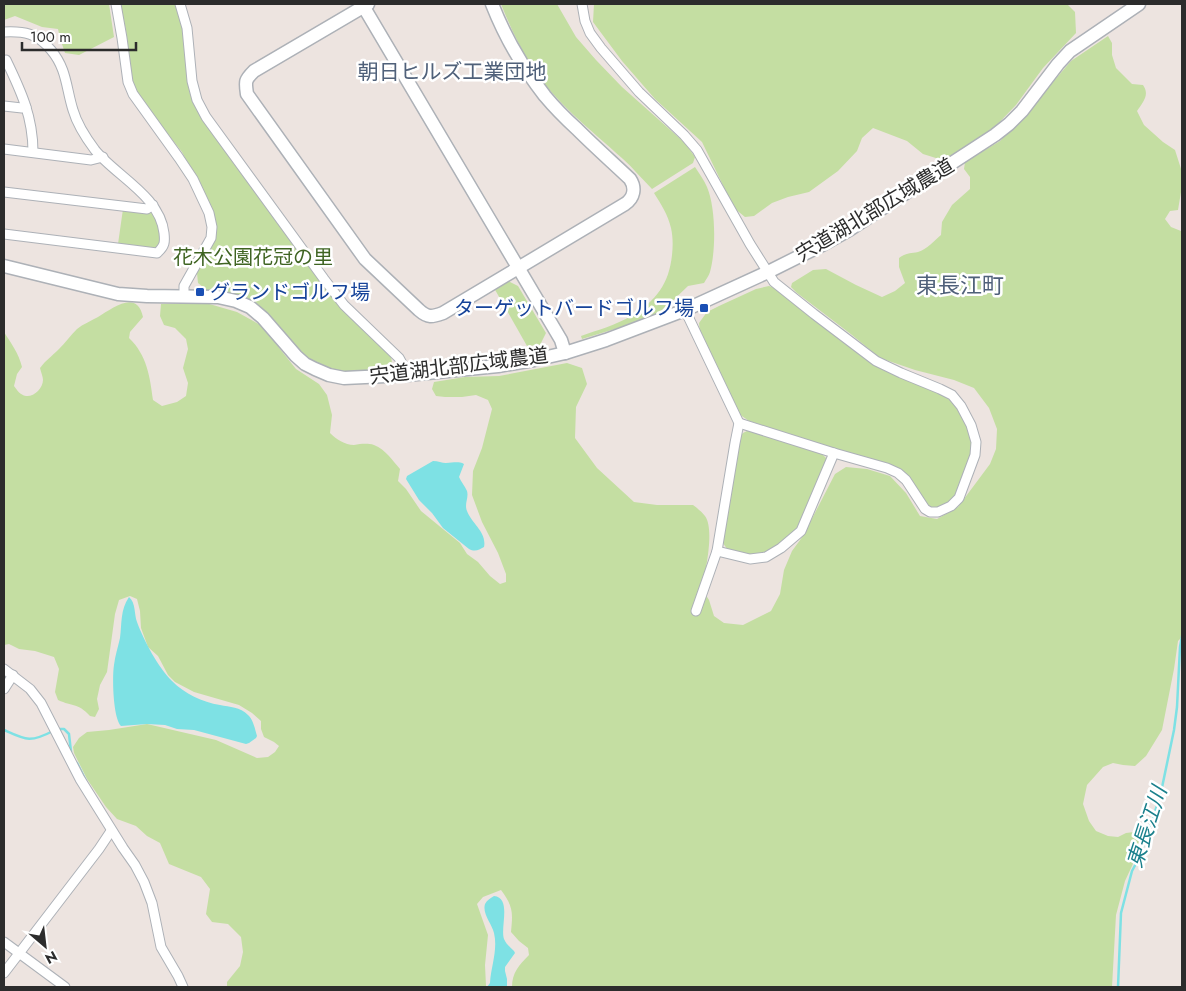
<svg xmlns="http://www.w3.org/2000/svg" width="1186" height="991" font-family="Jost,'Noto Sans JP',sans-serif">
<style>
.green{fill:#c4dea2}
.water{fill:#7ee1e4}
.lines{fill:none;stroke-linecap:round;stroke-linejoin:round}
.stream{stroke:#7ee1e4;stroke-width:2.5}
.street-casing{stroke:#adb1b7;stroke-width:11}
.secondary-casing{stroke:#adb1b7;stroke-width:15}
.street{stroke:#fff;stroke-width:9}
.secondary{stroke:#fff;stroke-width:12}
.transit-dot{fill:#1a4fb4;stroke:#fff;stroke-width:2}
.labels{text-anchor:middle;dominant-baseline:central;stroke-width:5;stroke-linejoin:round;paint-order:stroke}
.street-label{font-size:20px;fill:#2c2c2c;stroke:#fff}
.park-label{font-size:20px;fill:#3f6422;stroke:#fff}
.transit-label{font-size:20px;fill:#164399;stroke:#fff;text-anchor:start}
.neighbourhood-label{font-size:21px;fill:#50617a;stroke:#fff}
.water-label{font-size:21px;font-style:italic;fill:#1a808c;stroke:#fff}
.quarter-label{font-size:22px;fill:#50617a;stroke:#fff}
</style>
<rect width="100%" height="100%" fill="#ede4e0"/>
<!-- green -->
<g class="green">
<path d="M4,4H109L114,37L79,55L65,53L60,38L58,29L42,27L15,16L4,20Z"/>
<path d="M120,4H176L179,12L184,33L187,80L190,94L200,116L246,177L391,356L392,363L391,368L385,372L362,373L332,371L305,358L248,300L233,294L208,291L198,283L197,273L212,246L216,235V225L214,214L182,152L144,104L134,87L130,72L126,30Z"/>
<path d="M501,4H557L576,37L596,60L622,87L685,143L695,157L693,163L652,189C642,179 633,168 623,159C590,129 553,101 529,62C518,44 509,24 501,4Z"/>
<path d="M594,4H1067L1075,12L1076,33L1043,68L1016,105L989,133L960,153L939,159L923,154L907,141L873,128L862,138L857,151L838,171L809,192L788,197L772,203L754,216L745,217L734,208L702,142L655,99L622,61L593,22Z"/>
<path d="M1108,36L1112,43V55L1116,68L1132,84L1143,85C1150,95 1143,102 1137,111L1144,125L1163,142L1175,150L1182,172V186L1178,210L1170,211L1165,219L1171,227L1181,231L1182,233V637L1178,641L1174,669L1162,730L1146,756L1135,766L1123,765L1113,763L1103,767L1087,785L1083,804L1089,821L1096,831L1108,836L1118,837L1126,833L1134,832L1139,837L1138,853L1125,881L1116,915L1112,987H512C512,973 519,965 529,955L528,948L519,941L511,932C513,912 513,906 501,890L483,897L477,904L488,935L485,965L486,986L484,987H227V982L240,966L243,952L241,937L228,924L212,922L206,914L210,889L201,877L169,864L160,843L147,836L136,826L117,819L106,807L87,779L74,753L73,747L79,738L87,732L109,730L147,724L216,740L257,758L268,757L275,752L279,746L274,742L264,737L261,729V721L252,713L239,705L194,692L175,682L168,675L158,656L148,647L141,628L140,611L137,599L130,596L119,600L115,614L107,672L100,685L97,699L99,709L95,717L90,716C77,702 73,707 58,700L55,692L59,669L54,657L35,651L19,649L9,644L4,645V332C11,343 19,354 22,367L17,374L14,386C17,390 20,395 26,396C34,397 43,388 43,380C43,377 41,372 40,368C47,359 51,357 59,349C65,343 71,335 77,329C83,324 91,321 98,317C113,308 137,289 143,317L130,332L129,338C147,355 150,377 153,400L162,406L177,402L186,396L188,383L183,368L188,349L186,339L175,328L164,325L160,316L161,304L206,303L237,312L264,327L280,349L296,369L319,384L327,395L332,415L330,433C336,439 345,445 354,445C361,444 367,443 374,445C386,450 392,460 400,469L398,481L406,489L421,511L460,543L467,554L478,562L490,576L500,584L506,582V574L498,553L482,522L472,495L473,471L482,448L492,409L488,400L476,395L462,397H445L436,396L432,389L434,382L465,377L499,376L567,363L582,368L587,384L576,407L575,438L597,468L634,502L657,505H693C697,508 702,512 705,516C715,530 705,572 702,589L709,600L714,616L724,623L743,625L771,611L780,594L784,570L792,551L803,536L835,474L846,467L867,469L890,476L906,493L920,516L937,519L958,507L990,464L996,449L997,429L989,408L974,388L954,380L915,370L880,358L852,335L797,293L791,287L792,283L813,270L826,269L856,285L882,297L895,291L905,283L899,267V258C907,252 910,254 918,252C927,249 934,241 941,235L942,222L952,205L970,189V177L964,169L965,162L1000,141L1034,106L1053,82L1071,61Z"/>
<path d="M695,167C699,173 704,180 707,187C716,208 716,251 710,272C709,276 706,279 704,283L688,286L661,312L618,328L582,339L581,336C598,330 616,325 631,316C656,301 669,284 672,255C673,246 673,237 671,228C668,215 661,204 654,193Z"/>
<path d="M123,209L154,213C158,226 165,237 156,249L118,244Z"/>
<path d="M506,280L518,286L546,333L540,345L527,346L494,288Z"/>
<path d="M769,286L774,288L848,344L942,393L951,400L957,408L972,434L974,449L953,502L940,510L930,508L924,504L909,481L852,454L749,421L739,414L700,333L699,323L707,312L719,306L756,289Z"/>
<path d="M749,430L822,454L826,458V463L800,528L782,543L760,556L750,555L727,549L721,540L740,436L743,433Z"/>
</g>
<!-- water -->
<g class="water">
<path d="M433,461C438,461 442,463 446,463C453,463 458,461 464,464L459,477C461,482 465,486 467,491C469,498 464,504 467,511C472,524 487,532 484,547C479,550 475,552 469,549L443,528L432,513L419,500L406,479L407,476Z"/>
<path d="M129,597C136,603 134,614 137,622C144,641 158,667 172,681C185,694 202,702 220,705C230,707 240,707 248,715C253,719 255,729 257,736L256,738L249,743L246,744L194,730L177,729L165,725L147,724L121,726C113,718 112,677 114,665C115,656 118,647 120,638C122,624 120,610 129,597Z"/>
<path d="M494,896C512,898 500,927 504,939C506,944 510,947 514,951L515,953L505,967V971L507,979V987H487L490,983C491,966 498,950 494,933C492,924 482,914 485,904C487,900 491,898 494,896Z"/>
</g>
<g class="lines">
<!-- stream -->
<g class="stream">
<path d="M58,729H64L69,734L71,752"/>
<path d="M4,730C26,740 30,743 53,731"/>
<path d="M77,763L86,781"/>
<path d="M1118,987L1121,913L1132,871L1139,858L1160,797L1174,730L1177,707L1180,647L1182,636"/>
</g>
<!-- street casing -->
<g class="street-casing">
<g id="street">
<path d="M116,4L122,38L128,82L133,94L179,158L193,179L209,213L212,227L211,238L184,286V297"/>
<path d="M180,4L187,28L192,81L197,100L206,117L324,279L344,305L399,358L405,369L407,375"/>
<path d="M582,4L585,21L590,33L601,48L639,92L684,135L697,150L750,244L774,282L814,314L876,361L901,373L940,389L952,395L961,406L971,425L976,442L975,455L959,498L951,506L938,512H930L925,509L906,480L898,473L887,468L834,453L739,423"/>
<path d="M4,32C24,31 37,33 51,50C67,69 66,88 73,110C77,124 86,138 95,150C116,176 160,196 164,233C165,242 165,246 157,253L4,234"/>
<path d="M6,60C21,91 33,117 33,152"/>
<path d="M4,106L22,108L26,107"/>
<path d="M4,149L91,160L103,157"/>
<path d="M4,192L147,209L153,205"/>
<path d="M685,310L739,423L735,443L717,551L696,611"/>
<path d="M717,551L750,559L766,557L781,548L801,531L834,453"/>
<path d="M4,669L30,689L41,703L80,779L123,848L135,865L144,882L152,903L161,947L178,976L183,987"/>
<path d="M4,689L13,675"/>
<path d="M4,942L65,987"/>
<path d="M4,973L99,849L111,831"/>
</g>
</g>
<!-- secondary casing -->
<g class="secondary-casing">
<g id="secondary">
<path d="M362,4L561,340L565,353"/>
<path d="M368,4L254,71C245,80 245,81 247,94L365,259L419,310C428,318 432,317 443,313L625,204C634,198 636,188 630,179C612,162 594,146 577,129C566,119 555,108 545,96C523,68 505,37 492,4"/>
<path d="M4,266L118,294L147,296L218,297L236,301L250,307L263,318L296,356L305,364L315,369L329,375L344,378L407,375L498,366L534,360L565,353L606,340L685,310L768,272L824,244L849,230L995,135L1009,124L1022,111L1058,64L1070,51L1139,4"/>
</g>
</g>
<!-- street -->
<use href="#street" class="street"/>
<!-- secondary -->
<use href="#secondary" class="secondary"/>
</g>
<!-- markers -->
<g class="transit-dot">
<rect x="195" y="287" width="10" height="10" rx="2.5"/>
<rect x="699" y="303" width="10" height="10" rx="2.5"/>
</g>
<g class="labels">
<!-- street labels -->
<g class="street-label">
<text transform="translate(875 210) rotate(-31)">宍道湖北部広域農道</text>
<text transform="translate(459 366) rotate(-7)">宍道湖北部広域農道</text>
</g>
<!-- park labels -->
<g class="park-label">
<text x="253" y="257">花木公園花冠の里</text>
</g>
<!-- transit labels -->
<g class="transit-label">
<text x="210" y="292">グランドゴルフ場</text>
<text x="694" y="308" text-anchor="end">ターゲットバードゴルフ場</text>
</g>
<!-- neighbourhood labels -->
<g class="neighbourhood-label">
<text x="452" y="72">朝日ヒルズ工業団地</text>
</g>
<!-- water labels -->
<g class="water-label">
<text transform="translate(1147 827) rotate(-72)">東長江川</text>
</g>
<!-- quarter labels -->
<g class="quarter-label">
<text x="960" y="285">東長江町</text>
</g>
</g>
<!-- border -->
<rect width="1186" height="991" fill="none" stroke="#2c2c2c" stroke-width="10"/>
<!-- north arrow -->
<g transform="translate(45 946) rotate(152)" stroke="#ffffff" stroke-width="4" paint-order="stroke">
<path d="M0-4L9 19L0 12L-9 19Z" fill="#2c2c2c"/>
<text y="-8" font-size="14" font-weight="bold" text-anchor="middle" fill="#2c2c2c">N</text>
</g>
<!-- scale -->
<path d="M22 42v8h114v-8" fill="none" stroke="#2c2c2c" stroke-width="2.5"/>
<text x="30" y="42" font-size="15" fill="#2c2c2c" stroke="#ffffff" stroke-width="4" paint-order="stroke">100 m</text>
</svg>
